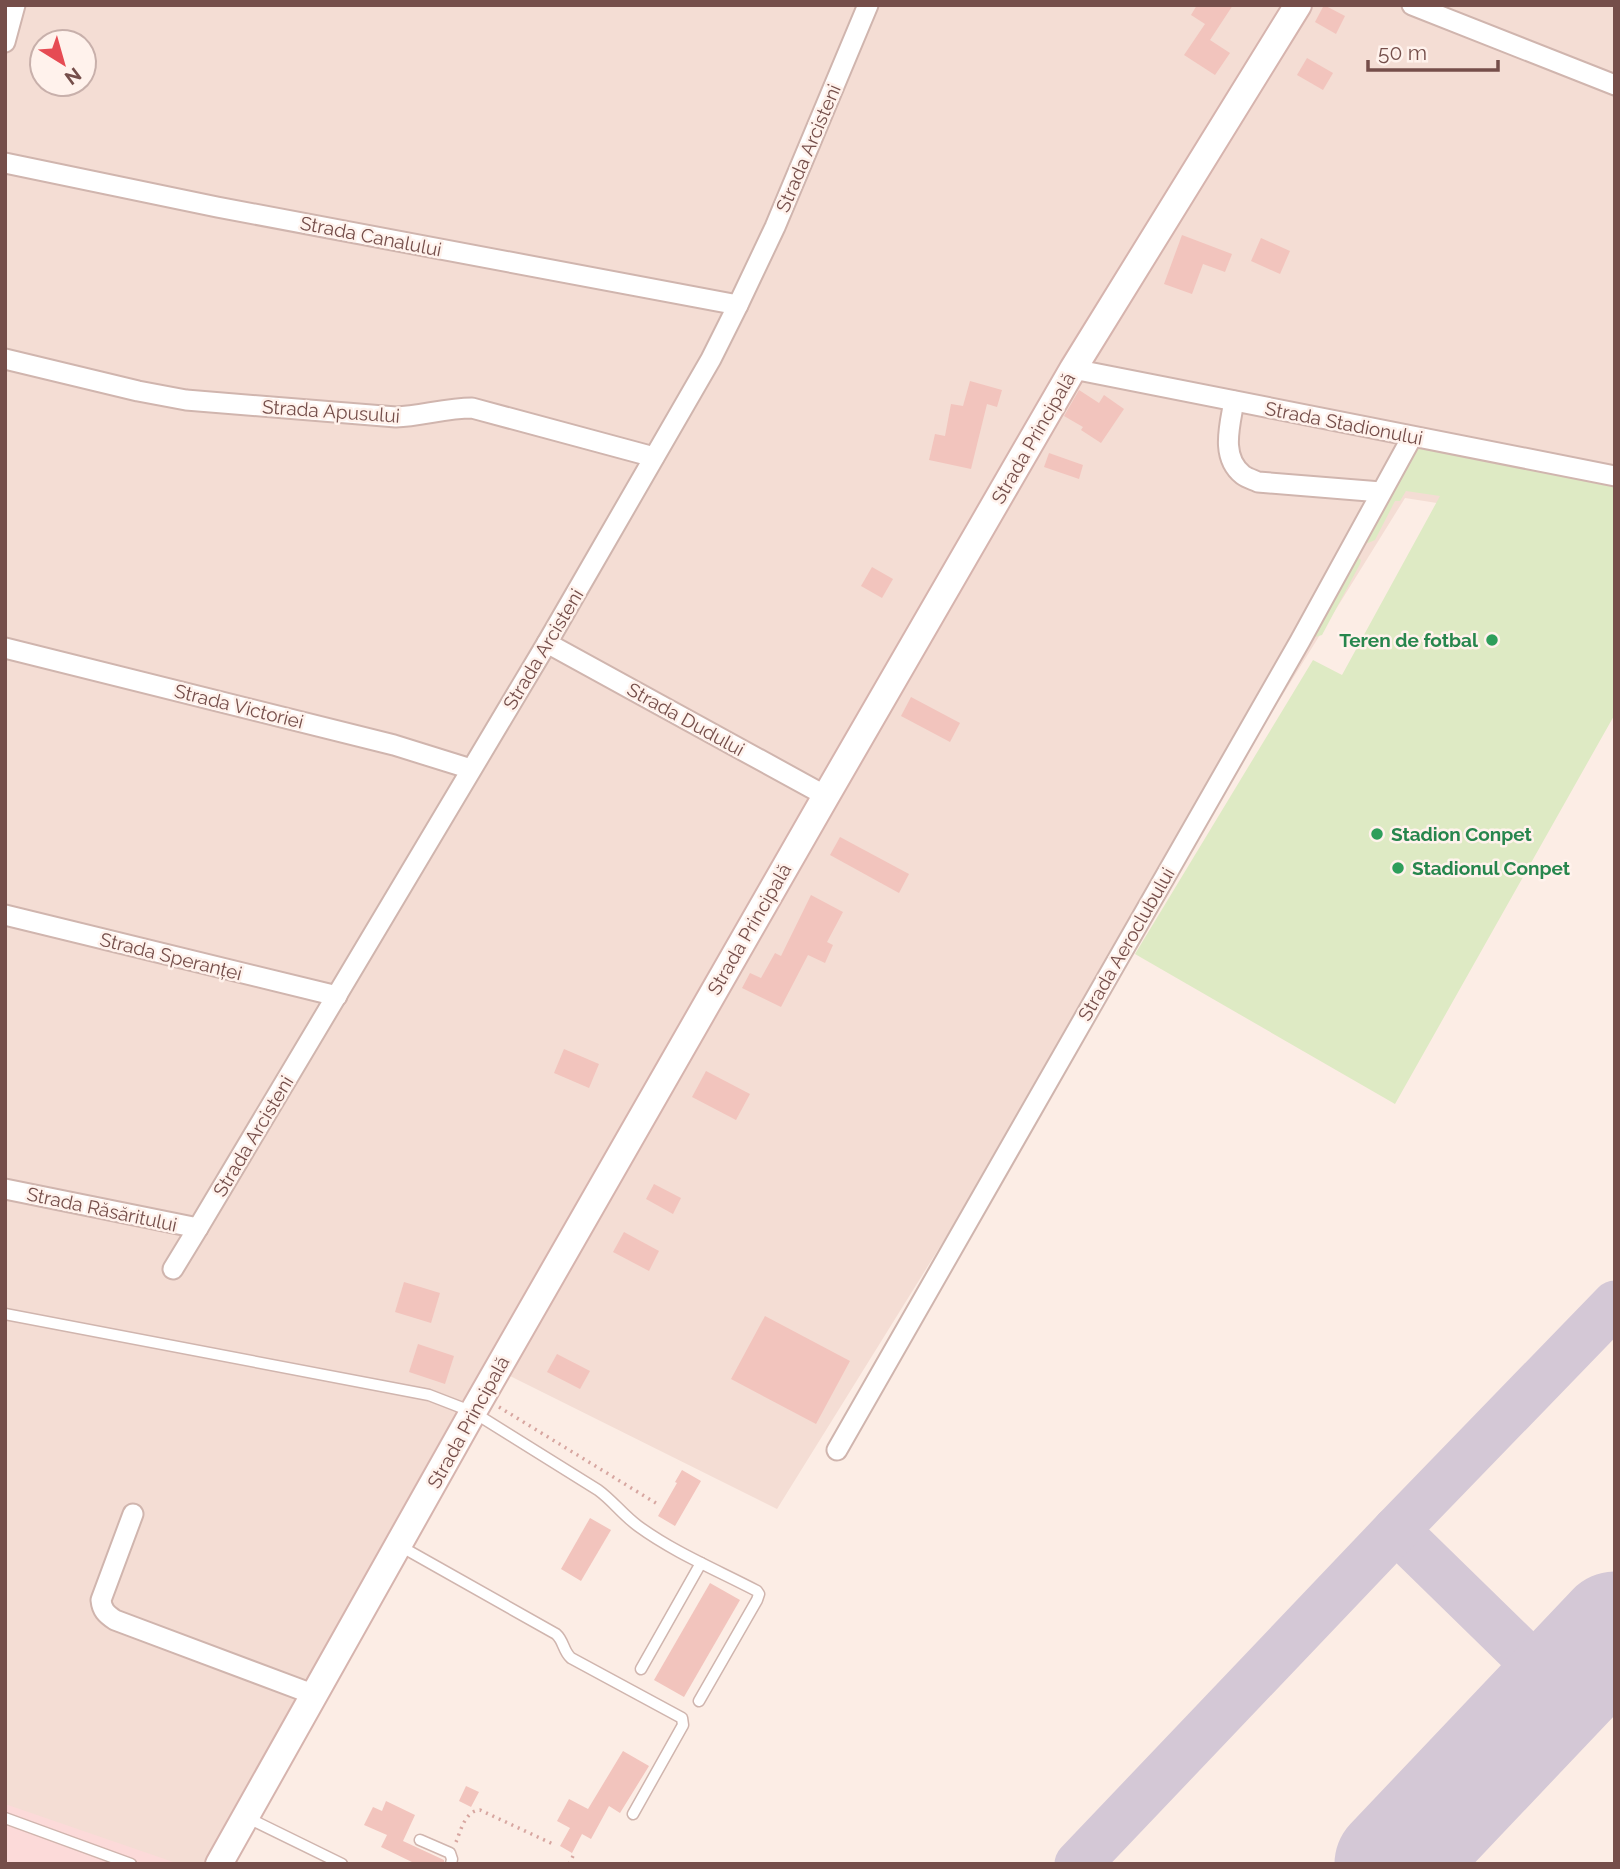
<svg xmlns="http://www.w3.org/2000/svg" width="1620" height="1869" font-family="Raleway,sans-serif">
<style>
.residential{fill:#f4ddd4;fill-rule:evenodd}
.commercial{fill:#fcdad9}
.green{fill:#deeac4}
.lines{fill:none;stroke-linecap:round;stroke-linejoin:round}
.taxiway{stroke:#d4c8d6;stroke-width:47}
.runway{stroke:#d4c8d6;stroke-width:117}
.building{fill:#f2c4bd}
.lane-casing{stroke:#d0b5ae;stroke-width:13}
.street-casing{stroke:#d0b5ae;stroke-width:23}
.secondary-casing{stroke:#d6b4ae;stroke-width:30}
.path{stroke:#d7a6a0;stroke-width:3.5;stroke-dasharray:2 5;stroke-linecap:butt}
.lane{stroke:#fff;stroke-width:10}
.street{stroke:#fff;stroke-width:19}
.secondary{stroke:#fff;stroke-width:26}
.leisure-dot{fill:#2e9e5b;stroke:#fff2ec;stroke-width:2.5}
.labels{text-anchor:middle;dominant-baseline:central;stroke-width:5;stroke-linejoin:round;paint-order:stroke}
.street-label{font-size:19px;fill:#754e4a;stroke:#fff2ec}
.leisure-label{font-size:19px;font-weight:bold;fill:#27864d;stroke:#fff2ec;text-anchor:start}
</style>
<rect width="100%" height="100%" fill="#fcede5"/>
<!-- residential -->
<path class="residential" d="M5,5H1615V531L1405,498L777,1509L506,1374L230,1864H5ZM42,42H84V84H42Z"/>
<!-- commercial -->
<path class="commercial" d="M5,1804L179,1864H5Z"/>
<!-- green -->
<g class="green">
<path d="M1422,444L1615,480V714L1395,1104L1135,954L1313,660L1342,675L1440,496L1406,491L1400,501H1395L1375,540L1368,543L1361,539L1396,461Z"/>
<path d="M1356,556L1361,560L1360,564L1322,635L1315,637L1311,633Z"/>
</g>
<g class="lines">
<!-- taxiway -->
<g class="taxiway">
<path d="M1396,1530L1559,1689"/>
<path d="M1078,1864L1396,1530L1615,1304"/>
</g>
<!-- runway -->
<path class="runway" d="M1393,1864L1615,1630"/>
</g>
<!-- building -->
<g class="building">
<path d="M1197,5H1233L1210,40L1230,53L1215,75L1184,55L1205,24L1191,15Z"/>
<path d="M1324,5L1345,16L1336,34L1315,22Z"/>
<path d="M1307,58L1333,73L1323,90L1297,75Z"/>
<path d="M1182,235L1232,254L1225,272L1203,264L1192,294L1164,284Z"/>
<path d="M1261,238L1290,251L1280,274L1251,261Z"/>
<path d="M970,381L1002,390L997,407L987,404L971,469L929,460L935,434L945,436L951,404L963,406Z"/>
<path d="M1079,390L1099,403L1104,395L1124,409L1101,443L1081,430L1083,427L1064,416Z"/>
<path d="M1049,453L1083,465L1079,479L1044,467Z"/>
<path d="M872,567L893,579L882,598L861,586Z"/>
<path d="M911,697L960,723L950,742L901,716Z"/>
<path d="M840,837L909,874L899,893L830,855Z"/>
<path d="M811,895L843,912L827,942L833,945L825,963L808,955L781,1007L742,988L750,973L761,978L775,953L781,956Z"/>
<path d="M564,1049L599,1064L589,1088L554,1073Z"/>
<path d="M706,1071L750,1094L736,1120L692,1097Z"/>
<path d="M654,1184L681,1198L673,1214L646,1199Z"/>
<path d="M624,1232L659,1251L649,1271L613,1252Z"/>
<path d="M404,1282L440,1293L431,1323L395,1312Z"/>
<path d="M765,1316L850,1361L816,1424L731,1379Z"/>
<path d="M418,1344L454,1356L445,1384L409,1372Z"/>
<path d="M557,1354L590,1371L580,1389L547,1372Z"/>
<path d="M682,1470L701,1481L675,1526L658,1516L677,1483L675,1482Z"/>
<path d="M590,1518L611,1530L581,1581L561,1569Z"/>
<path d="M710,1583L740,1600L684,1697L654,1680Z"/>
<path d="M623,1751L649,1766L620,1813L609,1806L591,1839L582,1834L572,1853L560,1846L570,1828L557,1821L569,1799L588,1809Z"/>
<path d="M466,1786L479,1792L471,1807L459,1801Z"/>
<path d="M386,1801L415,1815L403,1841L444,1860V1864H416L381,1847L387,1835L364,1825L373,1807L382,1811Z"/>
</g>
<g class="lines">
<!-- lane casing -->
<g class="lane-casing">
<g id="lane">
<path d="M5,1314L429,1395L473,1412L598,1490C612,1500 623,1515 638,1526C675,1553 717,1570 757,1591L759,1594L757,1600L699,1701"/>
<path d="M400,1546L556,1634C564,1641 563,1651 571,1658L682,1718L683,1725L633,1814"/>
<path d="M641,1669L701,1563"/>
<path d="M246,1817L342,1864"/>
<path d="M5,1818L131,1864"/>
<path d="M420,1840L450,1853L452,1859L451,1864"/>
</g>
</g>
<!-- street casing -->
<g class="street-casing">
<g id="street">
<path d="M1412,5L1615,85"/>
<path d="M5,42L15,5"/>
<path d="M5,163L217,207L738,305"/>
<path d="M5,359L138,391L186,400L396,417C421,416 446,408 472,408L654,457"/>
<path d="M1073,369L1615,476"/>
<path d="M1234,401C1230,425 1220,457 1243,475C1247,478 1254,480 1258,482L1381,492"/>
<path d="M547,643L826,796"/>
<path d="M5,648L394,745L471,769"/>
<path d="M5,915L337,996"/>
<path d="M5,1189L198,1228"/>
<path d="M173,1269L198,1228L547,643L711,359L738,305L775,227L868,5"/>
<path d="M837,1450L1300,641L1412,437"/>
<path d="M133,1514L101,1600C102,1610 106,1614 115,1620L315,1695"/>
</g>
</g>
<!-- secondary casing -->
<g class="secondary-casing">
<path id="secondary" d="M219,1864L473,1412L826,796L1073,369L1298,5"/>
</g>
<!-- path -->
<g class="path">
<path d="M499,1407L659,1505"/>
<path d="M456,1842C461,1830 465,1811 480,1810L555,1845"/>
<path d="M569,1864L573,1856"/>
</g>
<!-- lane -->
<use href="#lane" class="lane"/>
<!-- street -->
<use href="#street" class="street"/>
<!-- secondary -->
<use href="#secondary" class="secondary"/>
</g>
<!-- markers -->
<g class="leisure-dot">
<circle cx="1492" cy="640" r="7"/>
<circle cx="1377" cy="834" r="7"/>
<circle cx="1398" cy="868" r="7"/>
</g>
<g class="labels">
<!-- street labels -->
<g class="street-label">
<text transform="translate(808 148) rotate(-67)">Strada Arcisteni</text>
<text transform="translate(371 236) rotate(11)">Strada Canalului</text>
<text transform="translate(331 411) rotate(4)">Strada Apusului</text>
<text transform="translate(1344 423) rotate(11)">Strada Stadionului</text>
<text transform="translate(1033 438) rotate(-60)">Strada Principală</text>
<text transform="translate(543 649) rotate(-59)">Strada Arcisteni</text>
<text transform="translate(239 706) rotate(14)">Strada Victoriei</text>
<text transform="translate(686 719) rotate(29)">Strada Dudului</text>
<text transform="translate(749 929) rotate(-60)">Strada Principală</text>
<text transform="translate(1126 944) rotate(-60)">Strada Aeroclubului</text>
<text transform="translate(171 956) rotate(14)">Strada Speranței</text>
<text transform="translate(253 1136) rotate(-59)">Strada Arcisteni</text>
<text transform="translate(102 1209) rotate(12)">Strada Răsăritului</text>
<text transform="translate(468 1422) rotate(-61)">Strada Principală</text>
</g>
<!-- leisure labels -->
<g class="leisure-label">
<text x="1478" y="640" text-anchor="end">Teren de fotbal</text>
<text x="1391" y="834">Stadion Conpet</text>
<text x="1412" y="868">Stadionul Conpet</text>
</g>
</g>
<!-- border -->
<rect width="1620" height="1869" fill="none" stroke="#754e4a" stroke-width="14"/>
<!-- north arrow -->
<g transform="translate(63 63) rotate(143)"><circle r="33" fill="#fff2ec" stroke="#c8b0ab" stroke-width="2"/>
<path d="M0-5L12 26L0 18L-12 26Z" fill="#e64b53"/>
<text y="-10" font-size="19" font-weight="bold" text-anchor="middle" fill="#754e4a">N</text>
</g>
<!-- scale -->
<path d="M1368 60v10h130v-10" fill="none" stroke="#754e4a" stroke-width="3.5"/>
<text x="1378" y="60" font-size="21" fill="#754e4a" stroke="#fff2ec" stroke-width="5" paint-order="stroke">50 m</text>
</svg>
